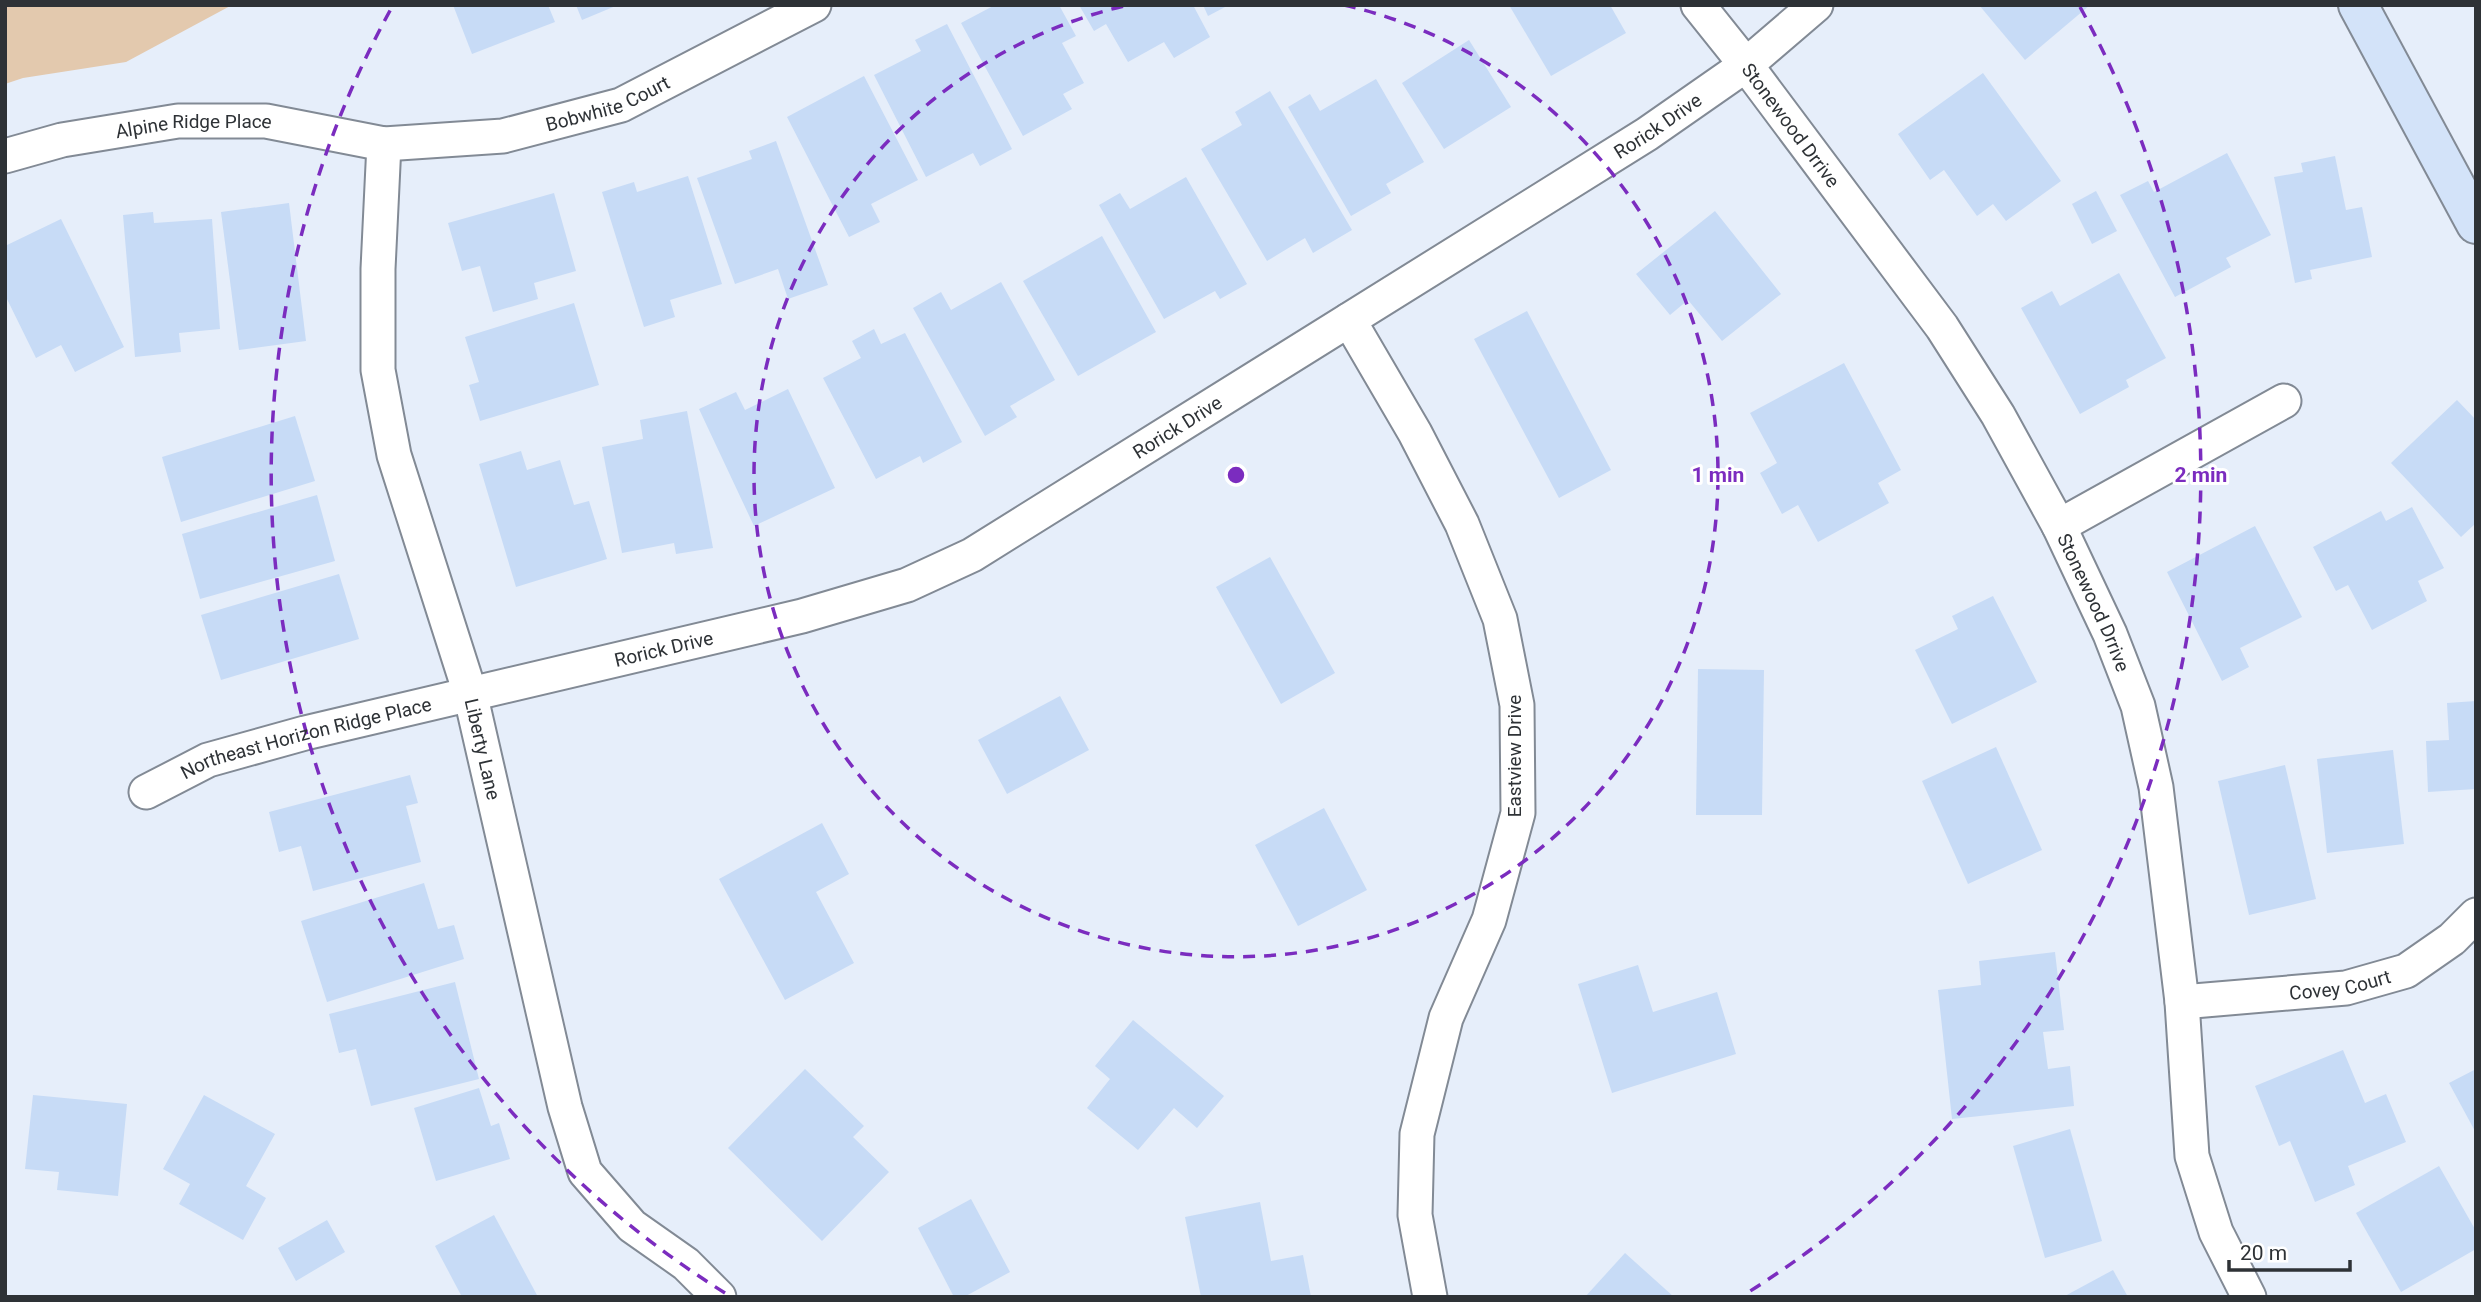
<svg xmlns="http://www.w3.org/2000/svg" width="2481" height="1302" font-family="Roboto,sans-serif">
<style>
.green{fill:#e3c9ae}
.building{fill:#c7dbf6}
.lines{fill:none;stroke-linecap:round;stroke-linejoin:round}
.street-casing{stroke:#828a95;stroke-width:37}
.secondary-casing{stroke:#828a95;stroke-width:42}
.street{stroke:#fff;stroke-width:33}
.secondary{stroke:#d3e3f9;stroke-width:38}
.ring{fill:none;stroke:#7b2cbf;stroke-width:3.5;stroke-dasharray:12 9}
.labels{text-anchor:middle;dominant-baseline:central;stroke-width:6;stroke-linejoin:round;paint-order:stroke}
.street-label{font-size:19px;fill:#2e3236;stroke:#fff}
.centre{fill:#7b2cbf;stroke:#fff;stroke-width:3.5}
.ring-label{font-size:21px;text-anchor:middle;font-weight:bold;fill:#7b2cbf;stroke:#fff;stroke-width:6;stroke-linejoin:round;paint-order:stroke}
</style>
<rect width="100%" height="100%" fill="#e6eefa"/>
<!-- green -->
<path class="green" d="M5,5H232L126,62L23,78L5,84Z"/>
<!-- building -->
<g class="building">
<path d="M453,5H548L555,22L472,54Z"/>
<path d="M576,5H618L582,20Z"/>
<path d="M995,5H1059L1076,36L1062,43L1084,83L1063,94L1072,109L1023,136L961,23Z"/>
<path d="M1079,5H1193L1210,37L1174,58L1164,42L1128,62L1106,24L1094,31Z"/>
<path d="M1203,5H1229L1208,16Z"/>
<path d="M1509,5H1610L1626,33L1551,76Z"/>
<path d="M1979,5H2090L2025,60Z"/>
<path d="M947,24L1012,149L980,166L973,153L926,177L874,75L921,51L915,40Z"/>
<path d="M1469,40L1511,107L1444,149L1402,83Z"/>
<path d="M1983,73L2061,181L2006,221L1993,204L1977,216L1944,170L1930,180L1898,134Z"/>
<path d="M864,76L918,180L871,204L880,222L849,237L787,117Z"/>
<path d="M1376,79L1424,162L1386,184L1391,193L1351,216L1288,107L1310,94L1320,111Z"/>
<path d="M1270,91L1352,230L1313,253L1305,238L1267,261L1201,149L1242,125L1235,112Z"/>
<path d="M776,141L828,285L788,299L778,269L735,284L697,178L752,159L749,151Z"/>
<path d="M2227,153L2271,235L2226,258L2231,267L2175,297L2120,195L2148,181L2154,192Z"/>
<path d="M2335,156L2346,210L2362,207L2372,257L2310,270L2312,279L2295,283L2274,177L2303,172L2301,163Z"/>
<path d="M688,176L722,284L670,300L675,317L644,327L602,192L634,182L637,192Z"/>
<path d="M1186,177L1247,284L1220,299L1215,291L1164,319L1099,205L1120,193L1130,209Z"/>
<path d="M2096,191L2117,231L2092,244L2072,204Z"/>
<path d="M554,193L576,271L534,283L538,299L493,312L480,266L462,271L448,223Z"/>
<path d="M289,203L306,341L239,350L221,212Z"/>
<path d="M1715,211L1781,294L1722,341L1688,300L1670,315L1636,274Z"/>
<path d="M153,212L154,223L212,219L220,329L179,333L181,352L135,357L123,215Z"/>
<path d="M61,219L124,347L75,372L61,345L36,358L5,295V246Z"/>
<path d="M1102,236L1156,332L1078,376L1023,281Z"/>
<path d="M2119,273L2166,358L2126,380L2129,387L2080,414L2021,308L2052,291L2060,306Z"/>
<path d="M1001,282L1055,380L1010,406L1017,417L985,436L913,308L941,292L951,310Z"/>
<path d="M574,303L599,385L480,421L469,385L479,382L465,337Z"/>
<path d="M1527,311L1611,470L1559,498L1474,339Z"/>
<path d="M874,329L881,344L905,333L962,442L923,463L920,456L876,479L823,378L861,358L852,341Z"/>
<path d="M1844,363L1901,470L1878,483L1889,503L1818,542L1798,505L1782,514L1760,473L1777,463L1750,413Z"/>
<path d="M788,389L835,488L754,526L699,409L736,392L745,410Z"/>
<path d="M2457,400L2476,420V523L2461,537L2391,463Z"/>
<path d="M687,411L713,548L676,554L674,543L622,553L602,447L643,439L640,420Z"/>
<path d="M295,416L315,481L181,522L162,457Z"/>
<path d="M521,451L527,470L560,460L574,505L589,501L607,559L516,587L479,464Z"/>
<path d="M317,495L335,561L200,599L182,534Z"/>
<path d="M2412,507L2444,568L2418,581L2427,601L2372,630L2348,585L2336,591L2313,547L2381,511L2386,521Z"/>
<path d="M2255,526L2302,617L2240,648L2249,667L2222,681L2167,572Z"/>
<path d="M1270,557L1335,673L1281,704L1216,587Z"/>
<path d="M339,574L359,639L221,680L201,615Z"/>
<path d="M1993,596L2037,682L1952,724L1915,650L1958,629L1952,616Z"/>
<path d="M1698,669L1764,670L1762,815H1696Z"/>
<path d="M1060,696L1089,750L1007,794L978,740Z"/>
<path d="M2476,701V789L2428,792L2426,741L2449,740L2447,703Z"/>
<path d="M1996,747L2042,850L1968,884L1922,781Z"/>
<path d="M2393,750L2404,844L2327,853L2317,759Z"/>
<path d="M2285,765L2316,899L2249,915L2218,781Z"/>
<path d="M410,775L418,803L406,806L421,862L313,891L301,846L279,852L269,812Z"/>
<path d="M1324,808L1367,890L1298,926L1255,845Z"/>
<path d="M822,823L849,874L816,892L854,963L785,1000L719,879Z"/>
<path d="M424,883L438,929L454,925L464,959L327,1002L301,921Z"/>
<path d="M2055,952L2064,1030L2043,1032L2048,1069L2070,1066L2074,1106L1952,1119L1938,990L1981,985L1979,961Z"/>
<path d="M1638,965L1653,1012L1717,992L1736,1054L1612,1093L1578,984Z"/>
<path d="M455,982L479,1079L371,1106L356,1049L339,1053L329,1014Z"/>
<path d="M1133,1020L1224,1096L1197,1128L1174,1108L1138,1150L1087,1108L1110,1079L1095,1066Z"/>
<path d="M2343,1050L2365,1103L2386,1094L2406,1142L2348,1166L2355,1185L2315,1202L2290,1141L2279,1146L2255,1086Z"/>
<path d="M805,1069L864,1126L853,1137L889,1172L822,1241L728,1148Z"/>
<path d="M2476,1069V1133L2449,1083Z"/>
<path d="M479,1088L491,1126L499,1123L510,1159L436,1181L414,1108Z"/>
<path d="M33,1095L127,1104L118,1196L57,1190L59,1172L25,1169Z"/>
<path d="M204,1095L275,1134L246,1186L266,1198L243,1240L179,1204L190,1184L163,1169Z"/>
<path d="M2070,1129L2102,1241L2045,1258L2013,1146Z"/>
<path d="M2439,1166L2476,1231V1249L2401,1292L2356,1213Z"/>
<path d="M971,1199L1010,1272L964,1297H954L918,1228Z"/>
<path d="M1260,1202L1271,1261L1303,1255L1311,1297H1201L1185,1217Z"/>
<path d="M494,1215L538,1297H462L435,1246Z"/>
<path d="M327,1220L345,1252L296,1281L278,1248Z"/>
<path d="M1625,1253L1674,1297H1585Z"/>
<path d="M2113,1270L2128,1297H2063Z"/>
</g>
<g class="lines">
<!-- street casing -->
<g class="street-casing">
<g id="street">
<path id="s1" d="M1698,5L1746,65L1942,327L1998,415L2059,526L2110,634L2138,706L2156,787L2182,1002L2192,1156L2216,1232L2249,1297"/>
<path id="s2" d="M384,144L378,269V370L394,455L470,693L565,1107L585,1172L632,1226L686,1264L719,1297"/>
<path id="s3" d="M5,156L62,140L178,121H266L384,144L503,136L621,105L814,5"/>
<path d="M1349,320L1415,433L1462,524L1500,619L1517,705L1518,813L1489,920L1446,1018L1417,1134L1415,1215L1430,1297"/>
<path d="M2059,526L2284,401"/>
<path id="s4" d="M146,792L208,760L305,733L802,616L907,585L972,555L1647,134L1746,65L1816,5"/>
<path id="s5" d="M2182,1002L2346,988L2406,971L2452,939L2476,915"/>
</g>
</g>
<!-- secondary casing -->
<g class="secondary-casing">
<path id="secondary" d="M2358,5L2476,224"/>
</g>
<!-- street -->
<use href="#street" class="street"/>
<!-- secondary -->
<use href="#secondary" class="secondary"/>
</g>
<!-- distance rings -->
<g class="ring">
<path d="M1344 5A482 482 0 1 1 1128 5"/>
<path d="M725 1293A965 965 0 0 1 392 7M2080 7A965 965 0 0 1 1747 1293"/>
</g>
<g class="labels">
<!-- street labels -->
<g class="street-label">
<text stroke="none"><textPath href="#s3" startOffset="614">Bobwhite Court</textPath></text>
<text stroke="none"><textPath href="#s4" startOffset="1671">Rorick Drive</textPath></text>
<text stroke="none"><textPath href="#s1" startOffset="152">Stonewood Drrive</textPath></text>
<text stroke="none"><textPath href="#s3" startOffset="192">Alpine Ridge Place</textPath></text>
<text stroke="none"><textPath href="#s4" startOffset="1104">Rorick Drive</textPath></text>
<text stroke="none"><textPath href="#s1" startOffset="719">Stonewood Drrive</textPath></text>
<text stroke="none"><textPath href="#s4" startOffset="539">Rorick Drive</textPath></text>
<text stroke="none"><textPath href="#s4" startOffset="170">Northeast Horizon Ridge Place</textPath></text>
<text stroke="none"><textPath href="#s2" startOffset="620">Liberty Lane</textPath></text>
<text transform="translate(1514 756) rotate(-90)">Eastview Drive</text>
<text stroke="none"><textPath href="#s5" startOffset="159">Covey Court</textPath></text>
</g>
</g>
<circle cx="1236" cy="475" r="10" class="centre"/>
<g class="ring-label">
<text x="1718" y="482">1 min</text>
<text x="2201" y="482">2 min</text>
</g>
<!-- border -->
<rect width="2481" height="1302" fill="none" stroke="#2e3236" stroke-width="14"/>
<!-- scale -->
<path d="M2229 1260v10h121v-10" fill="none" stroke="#2e3236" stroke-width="3.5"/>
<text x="2240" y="1260" font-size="21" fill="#2e3236" stroke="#ffffff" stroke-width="5" paint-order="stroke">20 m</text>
</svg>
